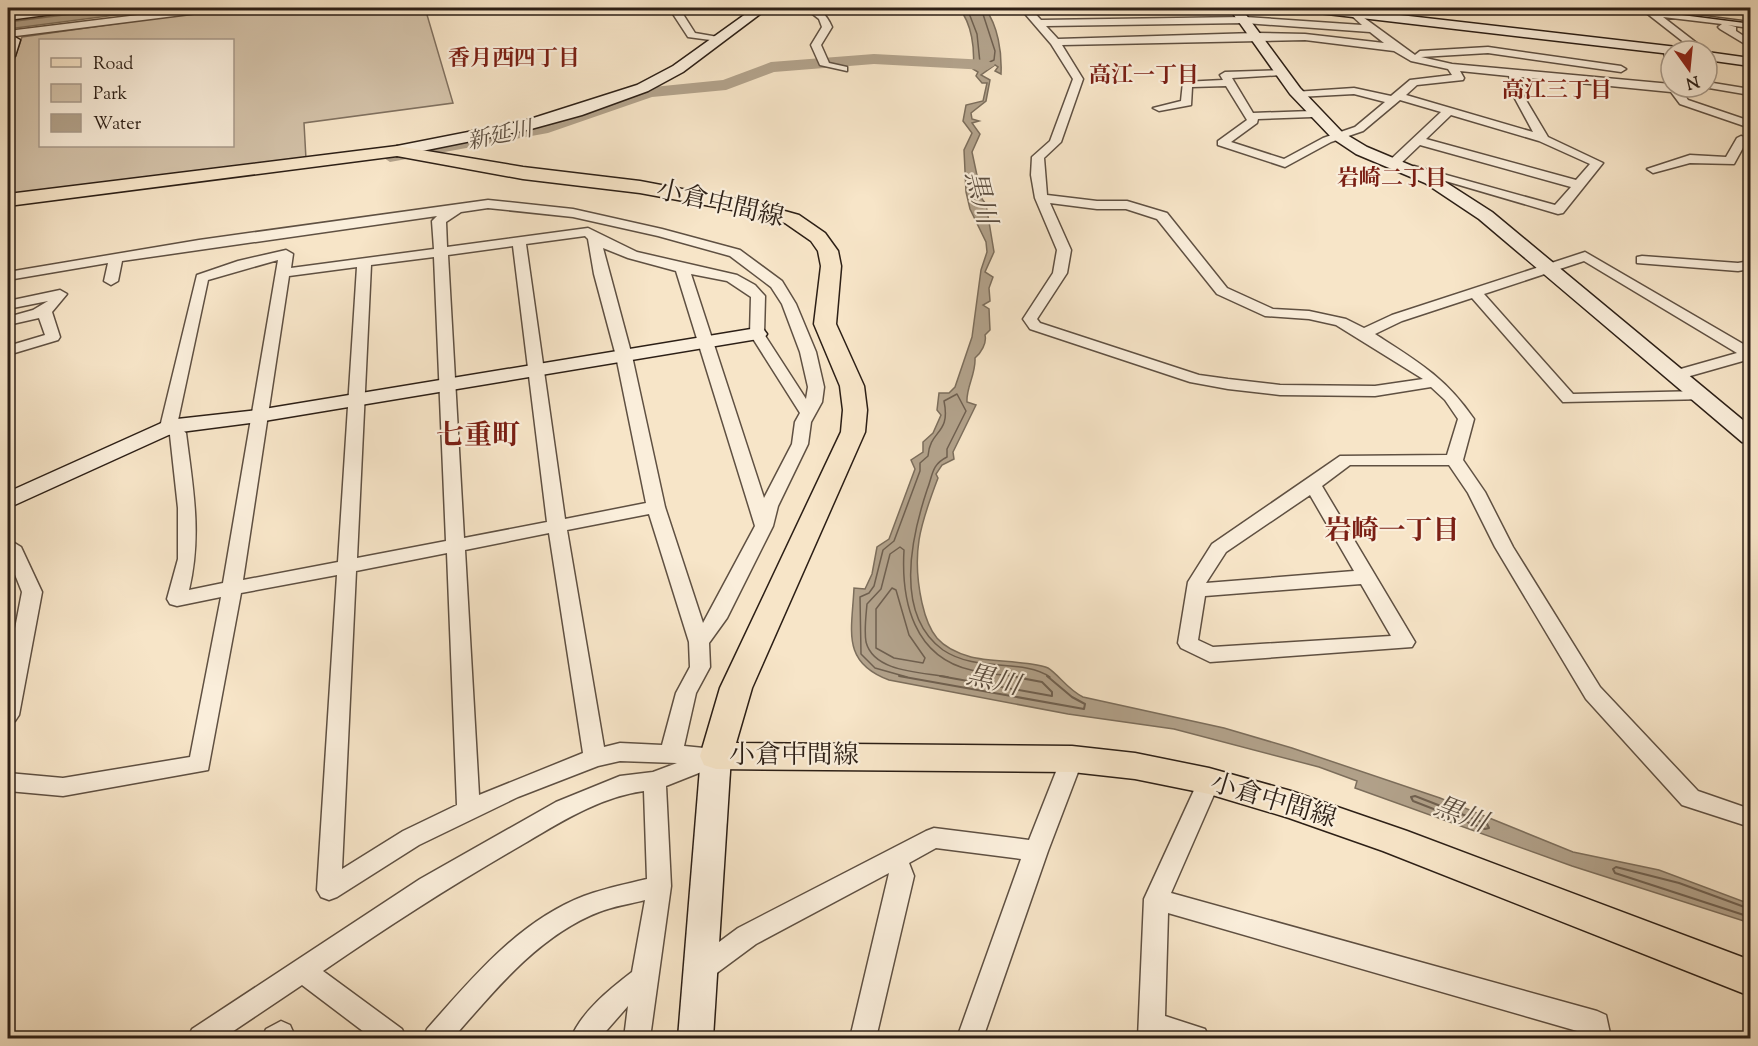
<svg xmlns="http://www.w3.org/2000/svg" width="1758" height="1046" font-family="'Sorts Mill Goudy','Noto Serif JP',serif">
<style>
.green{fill:#d4c3aa;stroke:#807160;stroke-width:1.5;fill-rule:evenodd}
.water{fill:#b2a28b;stroke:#7c6e5c;stroke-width:1.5}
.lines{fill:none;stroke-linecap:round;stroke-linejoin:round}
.shore-far1{stroke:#6f6050;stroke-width:1.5}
.shore{stroke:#6f6050;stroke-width:2}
.river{fill:#b2a28b;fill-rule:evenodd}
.street-casing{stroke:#5f5042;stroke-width:3}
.secondary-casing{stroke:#2c1f16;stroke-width:3}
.primary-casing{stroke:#2c1f16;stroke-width:3}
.street{fill:#faeedb;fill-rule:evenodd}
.secondary{fill:#faeedb;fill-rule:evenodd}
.primary{fill:#f7e5c8;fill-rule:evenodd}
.tram{stroke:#2c1f16;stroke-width:1.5}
.labels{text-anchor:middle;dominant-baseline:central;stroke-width:4.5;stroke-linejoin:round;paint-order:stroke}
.far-neighbourhood-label{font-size:22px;font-weight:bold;fill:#7a1f14;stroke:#faeedb}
.far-water-label{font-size:22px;font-style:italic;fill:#5b4d3f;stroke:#faeedb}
.street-label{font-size:26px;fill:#2c1f16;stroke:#faeedb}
.water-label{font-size:27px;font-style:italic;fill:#5b4d3f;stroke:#faeedb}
.neighbourhood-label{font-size:27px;font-weight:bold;fill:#7a1f14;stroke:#faeedb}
.quarter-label{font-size:28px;font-weight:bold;fill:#7a1f14;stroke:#faeedb}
</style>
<rect width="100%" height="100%" fill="#f7e5c8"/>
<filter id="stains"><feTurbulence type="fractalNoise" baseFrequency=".00333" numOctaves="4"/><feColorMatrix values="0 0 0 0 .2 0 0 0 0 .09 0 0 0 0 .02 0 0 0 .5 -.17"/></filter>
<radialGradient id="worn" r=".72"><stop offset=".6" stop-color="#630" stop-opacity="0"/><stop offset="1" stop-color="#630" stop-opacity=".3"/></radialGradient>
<!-- green -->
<path class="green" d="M228,8H425L453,103L304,123L306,159L8,197V78L22,37ZM40,40H232V146H40Z"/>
<!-- water -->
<g class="water">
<path d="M119,8H170L8,29V22Z"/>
<path d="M959,8H985C998,26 1002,52 1001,74L995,71L998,67L995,65L981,75L990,80L986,101L971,113L972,119L979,121L972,123L980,134L972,152L982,199L986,204L994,252L985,272L993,277L989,288L990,301L983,305L989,309L990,330L985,335C987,343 981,353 975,358C976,374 966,387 967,402L976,405L953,452L954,459L942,465L936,474L938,478C920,525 911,553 922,603C929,634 939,648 971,657C989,662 1035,661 1048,668C1058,674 1068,690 1083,697L1224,728L1292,748L1440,798L1573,852L1659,870L1750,904V923L1572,866L1355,788L1357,781L1319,767L1174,729L1068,714L889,680C841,662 852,631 854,588L865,589L872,574L877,547L889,539L915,469L911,460L923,452V442L933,433L941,415L937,410L939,393H949L955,387L972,337L981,270L987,252L986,242L970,209L966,192L964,150L972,133L963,121L966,105L983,101L987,83H982L976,76L978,72L973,69C975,49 972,24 959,8Z"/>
</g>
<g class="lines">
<!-- shore-far1 -->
<g class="shore-far1">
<path d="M967,8L977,34L980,63L983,65L994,60L995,51L981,8"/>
<path d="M892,588L896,590L909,635L925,658L923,663L894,658L876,648V609Z"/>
<path d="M907,677L875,668L861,654L860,597L869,593L874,586L883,550L894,541L920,471V463L928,456C930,429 951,435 944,401L957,394L966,411L947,449V457C931,465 933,475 927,490C911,538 894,615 943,650C977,673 1022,658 1050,677"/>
<path d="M948,677C923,672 874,673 866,642C864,630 866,616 867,604L881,589L890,554L900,547L904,550C901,602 914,657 971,670C987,674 1005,675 1021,677"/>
</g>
<!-- shore -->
<g class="shore">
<path d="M899,676L1084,709L1085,704L1072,697L1047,676"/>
<path d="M940,676L1052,696V692L1042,682L1010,676"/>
<path d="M1415,796L1487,824L1489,828L1485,829L1413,801L1411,797Z"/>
<path d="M1750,909L1679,883L1616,867L1613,869L1615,873L1750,917"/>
</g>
<!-- river -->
<path class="river" d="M874,54L987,60L995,65L987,70L874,64L774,72L726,90L652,97L548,133L390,162L381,156L390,150L544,123L643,88L723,80L771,62Z"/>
<!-- street casing -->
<g class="street-casing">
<g id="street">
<path d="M195,8H219L214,11L8,37V31Z"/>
<path d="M673,8H681V11L695,33L718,37V41L688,37L671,11Z"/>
<path d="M805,8C819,8 826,13 832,27L821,45L829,63L847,67V71L820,65L811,45L822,27L819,19Z"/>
<path d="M1020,8H1030L1041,20L1245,17L1362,25L1351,15L1356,12L1415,55L1420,51L1488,47L1621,66L1626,69L1621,72L1488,53L1421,57L1452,64L1671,84V87H1679L1688,100L1750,121V128L1680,104L1671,92L1520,77L1523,95L1548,137L1603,163L1563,213L1558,214L1408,170L1414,166L1555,205L1571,187L1420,145L1398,166H1390V160L1441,112L1400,100L1363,131L1331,142L1285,167L1218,145V141L1247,120L1226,86L1192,87L1191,105L1159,111L1153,108L1181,101L1183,82L1223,80L1220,75L1225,72L1286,70L1287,72L1282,75L1232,78L1253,113L1312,111L1318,114L1312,117L1258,119L1257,123L1231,142L1284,159L1323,138L1355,127L1385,102L1354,94L1298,97L1294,96V92L1354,88L1391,96L1410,80L1452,75L1448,69L1411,61L1394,51L1305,40L1062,45L1083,79L1061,142L1044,158L1047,195L1097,201H1127L1167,213L1227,288L1273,309L1309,311L1346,319L1364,328L1392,315L1585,252L1750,348V359L1676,380L1670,378L1668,375L1670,372L1737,353L1584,261L1484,294L1573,394L1702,391L1710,396L1708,399L1563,402L1472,298L1402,321L1375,334C1417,361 1445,377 1474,419L1463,460L1485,492L1513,547L1600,687L1698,791L1750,809V827L1682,805L1586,699L1495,547L1468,493L1449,465H1350L1322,486L1415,642L1412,647L1210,662L1181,648L1178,643L1188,582L1212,544L1340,456L1447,455L1458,419L1445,400L1431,387L1375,396L1280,395L1228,389L1190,382L1030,329L1023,319L1053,273L1057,250L1035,198L1031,175L1032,157L1050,141L1073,79L1051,44ZM1245,23L1370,32L1384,43L1305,34L1256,33L1058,39L1046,26ZM1460,71L1509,76L1513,95L1533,132L1406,95L1417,85L1463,80L1464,78ZM1451,115L1539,141L1590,164L1576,180L1426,139ZM1050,203L1097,209H1126L1157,219L1217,294L1265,316L1309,319L1336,325L1423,379L1375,386L1280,385L1228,379L1199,375L1040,323L1037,319L1067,273L1071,250ZM1310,495L1354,571L1206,583L1226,552ZM1361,584L1391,636L1213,647L1198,640L1205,596Z"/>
<path d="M1640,8L1750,22V28L1728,25L1736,27V31L1750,40V47L1720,29L1718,27L1722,24L1663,17L1707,51H1695Z"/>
<path d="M1669,47L1674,51H1671V77L1666,74L1664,50Z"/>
<path d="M1707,82L1750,89V95L1703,87H1707Z"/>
<path d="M1741,136L1750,139V145L1745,144L1734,164L1690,163L1653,173L1647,169L1690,155L1726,157L1737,138Z"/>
<path d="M488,200L573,209L662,229L740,250L782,281L796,304L816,352L824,387L822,402L811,422L808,444L778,506L773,526L727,618L709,643L710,667L696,693L684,746L724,750L727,756L719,765L666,786L671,886L650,1038H624L628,1006L600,1038H571C582,1011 610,989 632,972L645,900C630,904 614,906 599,912C539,935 494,991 453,1038H423L427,1029C472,978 519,921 584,896C605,888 626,884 647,879L644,791C599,797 559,823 520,846C452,885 387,927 323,971L402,1029L406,1038H372L302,985L223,1038H188L192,1029L420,879L556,802L620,776L653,772L677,763L620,761L598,766L518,797L419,845L337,897L329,900L321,897L317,890L337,575L241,593L208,770L63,796L8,791V773L63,778L190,757L221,597L177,606L170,604L167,599L178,559V508L170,435L160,427L197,275L238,261L286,250L293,254L291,268L434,249L432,221L437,216L122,261L118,281L111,285L104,281L108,263L8,280V272L199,240ZM488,208L573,217L658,236L730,256L771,287L782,304L800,352L808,387L806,399L764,334L765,296L755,285L737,275L637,252L588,228L447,247L446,222L461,212ZM585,236L588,239L594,274L616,356L646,503L565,519L526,244ZM513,246L547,522L464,538L448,255ZM603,248L628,258L676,271L755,526L703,623L665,507L632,356ZM434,257L446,541L357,558L371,265ZM278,260L223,583L189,590C202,535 193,488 186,433L177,425L208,280ZM357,267L338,562L243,580L289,276ZM691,274L727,281L751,297L750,334L800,413L795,422L792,444L764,498ZM649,514L689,642L690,667L676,693L662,745L620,743L604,747L567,530ZM549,533L583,753L479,795L465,550ZM447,553L457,805L403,831L342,869L356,571Z"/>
<path d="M1642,256L1738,263L1750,261V269L1738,271L1637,263V257Z"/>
<path d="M60,290L67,294L52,312L60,337L58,340L8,355V346L45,335L39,318L8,325V317L33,310L48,301L8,309V301Z"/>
<path d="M8,539L21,547L42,592L19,715L15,721L8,723V665L22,592L8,557Z"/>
<path d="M1072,750L1080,753L1083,759L1048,851L983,1038H957L1021,859L936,848L909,863L914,876L876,1038H850L889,873L756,944L710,978L701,982L692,978L688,970L692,962L738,928L926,831L934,828L1029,840L1061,759L1064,753Z"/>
<path d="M1209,772L1217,775L1220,781L1171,893L1597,1011L1606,1015L1611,1038H1585L1584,1033L1168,913L1165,1016L1205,1029L1209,1038H1138L1144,899L1201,775Z"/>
<path d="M281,1021L290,1025L294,1034L292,1038H262L266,1029Z"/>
</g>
</g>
<!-- secondary casing -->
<g class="secondary-casing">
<g id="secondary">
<path d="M43,8H75L69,12L8,20V12Z"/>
<path d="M754,8H768L683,72L648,91L582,115L531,129L397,156L389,151L397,146L524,121L637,85L673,66Z"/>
<path d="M1229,8H1241L1300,88L1342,132L1367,147L1436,176L1492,212L1750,426V444L1742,442L1479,219L1425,183L1356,154L1332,138L1290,94Z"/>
<path d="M1304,8H1339L1677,47L1684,51H1671V54L1310,12Z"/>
<path d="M13,36L20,40L15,56L8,60V38Z"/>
<path d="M1707,52L1750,58V66L1707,60Z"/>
<path d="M757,328L764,330L767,334L764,338L258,422L173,433L8,508V492L168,420L258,410Z"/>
<path d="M716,744L726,748L731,756L713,1038H678L701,756L706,748Z"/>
</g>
</g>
<!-- primary casing -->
<g class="primary-casing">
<path id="primary" d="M397,146L523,167L640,181L756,203L799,215L825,233L838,251L841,266L836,324L864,386L867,410L865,432L752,688L736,743L1072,746L1135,753L1209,768L1291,791L1407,831L1750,960V996L1383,851L1289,818L1209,794L1135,779L1072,772L716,769L704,765L700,756L720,688L841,432L843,410L840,386L814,324L821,266L818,251L811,241L785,223L754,214L640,193L523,179L397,156L8,206V194Z"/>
</g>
<!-- street -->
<use href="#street" class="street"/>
<!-- secondary -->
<use href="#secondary" class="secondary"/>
<!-- primary -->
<use href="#primary" class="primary"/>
<!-- tram -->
<path class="tram" d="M1633,8L1750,23"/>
</g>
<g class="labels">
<!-- far-neighbourhood labels -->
<g class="far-neighbourhood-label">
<text x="514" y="60">香月西四丁目</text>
<text x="1144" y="77">高江一丁目</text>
<text x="1557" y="92">高江三丁目</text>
<text x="1392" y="180">岩崎二丁目</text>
</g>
<!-- far-water labels -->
<g class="far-water-label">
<text transform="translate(500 137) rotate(-12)">新延川</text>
</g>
<!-- street labels -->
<g class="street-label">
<text transform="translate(720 205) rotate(13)">小倉中間線</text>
<text x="794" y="756">小倉中間線</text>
<text transform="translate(1273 802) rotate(17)">小倉中間線</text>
</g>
<!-- water labels -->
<g class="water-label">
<text transform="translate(979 198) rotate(76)">黒川</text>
<text transform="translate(993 682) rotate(13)">黒川</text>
<text transform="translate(1460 816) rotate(21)">黒川</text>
</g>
<!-- neighbourhood labels -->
<g class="neighbourhood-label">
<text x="1392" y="532">岩崎一丁目</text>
</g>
<!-- quarter labels -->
<g class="quarter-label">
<text x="478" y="437">七重町</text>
</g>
</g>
<!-- margin -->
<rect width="1758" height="1046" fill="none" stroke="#f7e5c8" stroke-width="30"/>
<rect x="9" y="9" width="1740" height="1028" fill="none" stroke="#2c1f16" stroke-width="3"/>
<rect x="15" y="15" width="1728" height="1016" fill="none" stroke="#2c1f16" stroke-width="1.5"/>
<!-- legend -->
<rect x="39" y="39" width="195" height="108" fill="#faeedb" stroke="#a89b8c" stroke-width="1.5"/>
<rect x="51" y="58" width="30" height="9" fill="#f7e5c8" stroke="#a89b8c" stroke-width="1.5"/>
<text x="93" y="69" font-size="18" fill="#2c1f16">Road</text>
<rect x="51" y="84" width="30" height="18" fill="#d4c3aa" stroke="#a89b8c" stroke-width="1.5"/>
<text x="93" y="99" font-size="18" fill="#2c1f16">Park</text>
<rect x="51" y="114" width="30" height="18" fill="#b2a28b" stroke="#a89b8c" stroke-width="1.5"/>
<text x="93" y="129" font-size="18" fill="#2c1f16">Water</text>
<!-- north arrow -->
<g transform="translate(1689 69) rotate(165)"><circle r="28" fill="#faeedb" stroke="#a89b8c" stroke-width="1.5"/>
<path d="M0-4.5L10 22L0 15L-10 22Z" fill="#8f2418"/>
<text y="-9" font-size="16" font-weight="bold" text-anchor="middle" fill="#2c1f16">N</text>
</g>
<rect width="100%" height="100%" filter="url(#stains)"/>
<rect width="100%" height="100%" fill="url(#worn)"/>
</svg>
